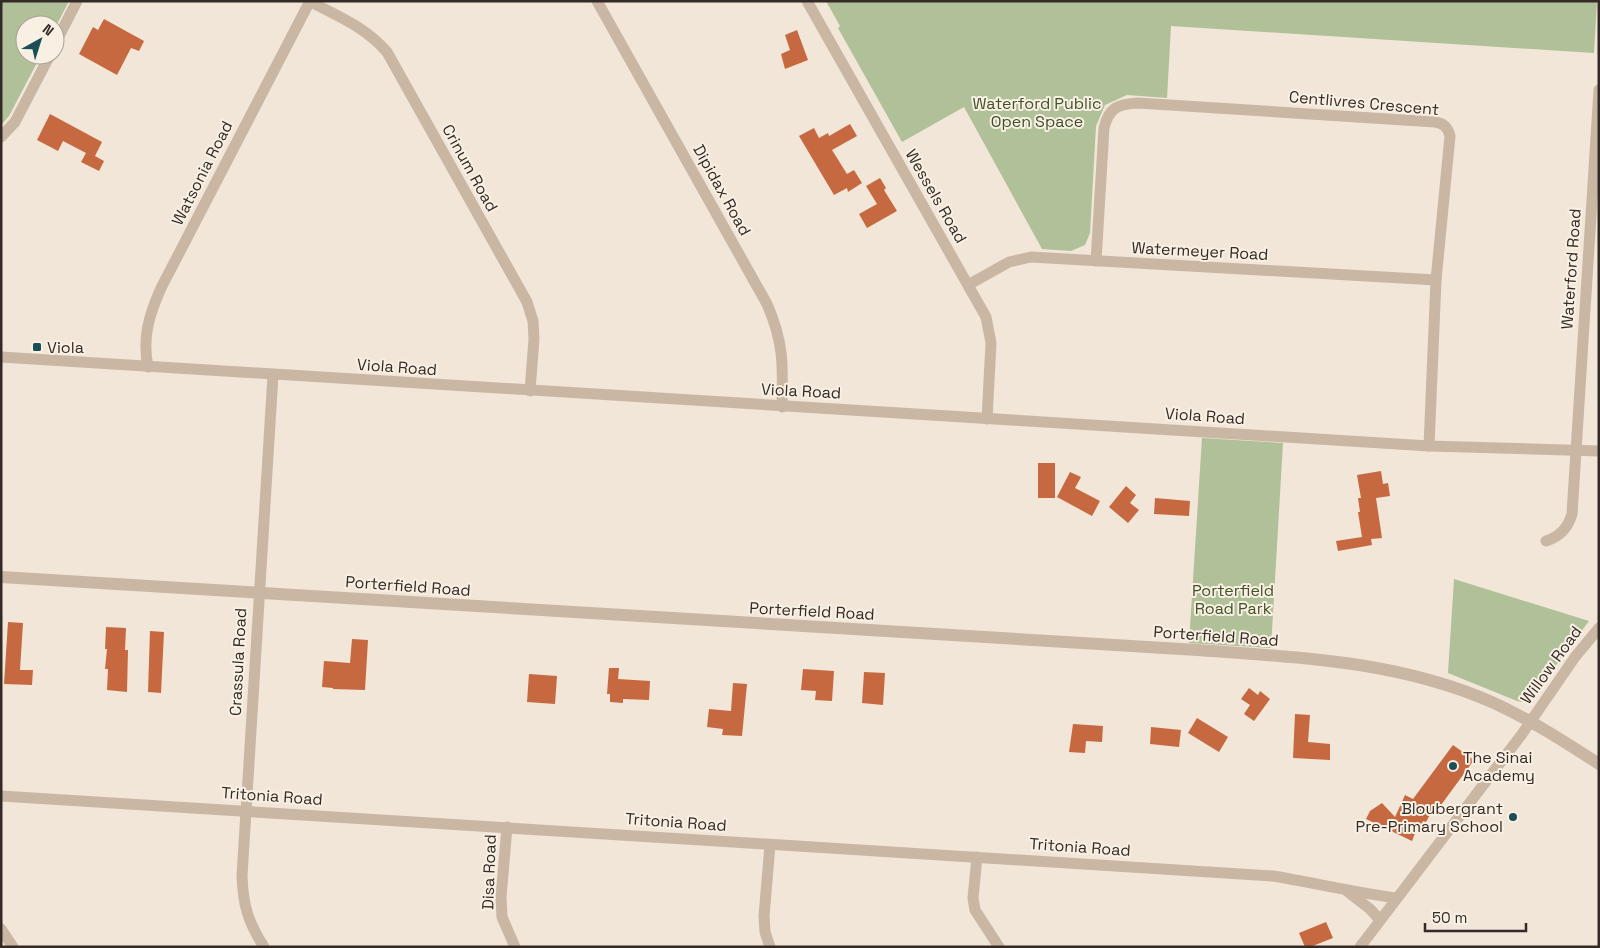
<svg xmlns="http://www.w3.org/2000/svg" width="1600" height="948" font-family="'Space Grotesk',sans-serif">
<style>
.green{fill:#b0c098}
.building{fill:#c66940}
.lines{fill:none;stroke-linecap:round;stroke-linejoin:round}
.minor{stroke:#c9b7a4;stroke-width:11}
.tertiary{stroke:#c9b7a4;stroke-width:12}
.poi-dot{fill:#1b4e55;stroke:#f9f0e4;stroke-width:2}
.labels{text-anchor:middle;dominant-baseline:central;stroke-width:4;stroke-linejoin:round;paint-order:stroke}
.park-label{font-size:16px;fill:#415229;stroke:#f9f0e4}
.street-label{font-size:16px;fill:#342b26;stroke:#f9f0e4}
.poi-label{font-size:16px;fill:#342b26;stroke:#f9f0e4;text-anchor:start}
</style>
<rect width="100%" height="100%" fill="#f1e6d8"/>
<!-- green -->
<g class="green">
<path d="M1,1H69L55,28V25H25V55H41L9,116L1,125Z"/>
<path d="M826,1H1597L1594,53L1171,26L1167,98L1127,95L1105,105L1096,126L1090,233L1085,245L1071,251L1042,249L964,107L902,142L838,28L840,26Z"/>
<path d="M1202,438L1283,443L1271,648L1189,643Z"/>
<path d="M1454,579L1589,621L1530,700L1522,702L1517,701L1448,673Z"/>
</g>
<!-- building -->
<g class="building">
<path d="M104,19L144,41L139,51L131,48L117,75L79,54L93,27L98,30Z"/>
<path d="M797,30L808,60L785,69L781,54L790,50L785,35Z"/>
<path d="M50,114L102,142L95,156L104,161L99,171L81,162L86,153L63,141L58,151L37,140Z"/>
<path d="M850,124L857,136L832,150L847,174L854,170L862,183L848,192L847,188L834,195L799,136L814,128L819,138L828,133L829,136Z"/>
<path d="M880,178L886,188L884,190L897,211L867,228L859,214L877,204L866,186Z"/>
<rect x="1038" y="463" width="17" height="35"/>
<path d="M1381,471L1383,484L1388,483L1390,496L1376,498L1382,538L1371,539L1372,545L1338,551L1336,541L1362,537L1358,512H1360L1358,498H1361L1357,475Z"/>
<path d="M1070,472L1081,477L1075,488L1100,501L1092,516L1057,497Z"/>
<path d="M1126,486L1136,495L1130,503L1139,510L1128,523L1109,507Z"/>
<path d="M1155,498L1190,501L1189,516L1154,514Z"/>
<path d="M8,622L23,623L20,670H33L32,685L4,684Z"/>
<path d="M106,627L126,628L125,650H128L127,692L107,690L108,669H105L107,649H105Z"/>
<path d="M150,631L164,632L161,693L148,692Z"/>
<path d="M352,639L368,640L365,690L333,689V688L322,687L324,661L350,663Z"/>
<path d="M609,668H619L618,679L650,681L649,700L623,699V703L610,702V694H607Z"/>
<path d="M803,669L834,671L832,701L815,700L816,691L801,690Z"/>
<path d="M864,672L885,673L883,705L862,703Z"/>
<path d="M529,674L557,676L555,704L527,702Z"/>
<path d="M733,683L747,684L742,736L722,735L723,729L707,727L709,709L731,711Z"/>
<path d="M1249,688L1258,695L1260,691L1270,699L1254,721L1244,714L1250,705L1241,699Z"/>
<path d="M1295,714L1310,715L1308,742L1330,744V760L1293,758Z"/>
<path d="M1197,718L1228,737L1219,752L1188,733Z"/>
<path d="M1073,724L1103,726L1102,742L1086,741L1085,753L1069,752Z"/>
<path d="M1151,727L1181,730L1179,747L1150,744Z"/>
<path d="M1453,745L1474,760L1441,805L1437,802L1426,822L1423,821L1420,829L1417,828L1412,841L1366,819L1370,811L1382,803L1395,817L1405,795L1413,799Z"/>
<path d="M1326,922L1333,938L1310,947H1305L1299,933Z"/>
</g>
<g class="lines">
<!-- minor -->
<g class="minor">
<path d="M309,1C339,17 364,26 387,52L527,302L533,321L534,339L530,391"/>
<path d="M597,1L767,304C784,343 783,366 782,407"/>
<path d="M807,1L986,317L991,343L987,419"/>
<path d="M55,44L77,1"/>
<path d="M1,137L15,122L50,55"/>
<path d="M1096,261L1104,128C1109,108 1117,104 1138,103L1435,122C1444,123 1448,128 1450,136L1436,280L1429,446"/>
<path d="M968,285L1009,262L1031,257L1436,280"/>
<path d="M1,357L1429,446L1599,451"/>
<path d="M148,367C142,338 149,315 161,288L310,1"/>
<path d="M1546,541C1559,537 1568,528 1572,514L1599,90"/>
<path d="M1,796L1273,876C1314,883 1355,892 1396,898"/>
<path d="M507,827L501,897L502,917L515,947"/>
<path d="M770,845L764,916L765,932L770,947"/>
<path d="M977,857L973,898L975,910L999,947"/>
<path d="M1348,892L1370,909L1380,920"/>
<path d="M1,929L13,947"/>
<path d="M264,947C248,922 243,905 242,876L273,375"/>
<path d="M1360,947L1522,734L1575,657L1599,628"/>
</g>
<!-- tertiary -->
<path class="tertiary" d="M1,577L1197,650C1298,657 1400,661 1494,703C1531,720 1565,742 1599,764"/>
</g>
<!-- markers -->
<g class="poi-dot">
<rect x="32" y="342" width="10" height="10" rx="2.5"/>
<circle cx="1453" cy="766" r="5"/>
<circle cx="1513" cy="817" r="5"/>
</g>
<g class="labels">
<!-- park labels -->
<g class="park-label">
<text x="1037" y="103">Waterford Public<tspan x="1037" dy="18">Open Space</tspan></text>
<text x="1233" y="590">Porterfield<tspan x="1233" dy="18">Road Park</tspan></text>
</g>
<!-- street labels -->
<g class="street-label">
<text transform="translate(1364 103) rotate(5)">Centlivres Crescent</text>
<text transform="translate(470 168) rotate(61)">Crinum Road</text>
<text transform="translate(202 173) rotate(-63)">Watsonia Road</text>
<text transform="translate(722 190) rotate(61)">Dipidax Road</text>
<text transform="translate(936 196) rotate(60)">Wessels Road</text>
<text transform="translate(1200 251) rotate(3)">Watermeyer Road</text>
<text transform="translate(1571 269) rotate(-86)">Waterford Road</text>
<text transform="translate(397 367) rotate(4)">Viola Road</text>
<text transform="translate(801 391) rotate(3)">Viola Road</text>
<text transform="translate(1205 416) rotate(4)">Viola Road</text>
<text transform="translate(408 586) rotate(4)">Porterfield Road</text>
<text transform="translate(812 611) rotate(3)">Porterfield Road</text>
<text transform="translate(1216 636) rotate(4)">Porterfield Road</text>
<text transform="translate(238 662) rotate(-87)">Crassula Road</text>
<text transform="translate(1551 665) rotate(-54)">Willow Road</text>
<text transform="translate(272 796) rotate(4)">Tritonia Road</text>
<text transform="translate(676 822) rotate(4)">Tritonia Road</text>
<text transform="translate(1080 847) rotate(4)">Tritonia Road</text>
<text transform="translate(489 872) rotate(-88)">Disa Road</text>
</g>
<!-- poi labels -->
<g class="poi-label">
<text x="47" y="347">Viola</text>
<text x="1463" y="757">The Sinai<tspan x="1463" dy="18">Academy</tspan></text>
<text x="1503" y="808" text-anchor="end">Bloubergrant<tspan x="1503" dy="18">Pre-Primary School</tspan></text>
</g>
</g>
<!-- border -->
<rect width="1600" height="948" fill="none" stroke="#342b26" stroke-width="5"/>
<!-- north arrow -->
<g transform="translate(40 40) rotate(39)"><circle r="24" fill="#f9f0e4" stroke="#aaa198"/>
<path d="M0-4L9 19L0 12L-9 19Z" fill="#1b4e55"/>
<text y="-8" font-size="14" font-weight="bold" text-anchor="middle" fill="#342b26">N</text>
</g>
<!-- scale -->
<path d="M1425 923v8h101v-8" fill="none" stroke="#342b26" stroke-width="2.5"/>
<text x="1432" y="923" font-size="15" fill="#342b26" stroke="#f9f0e4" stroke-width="4" paint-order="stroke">50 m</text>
</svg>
